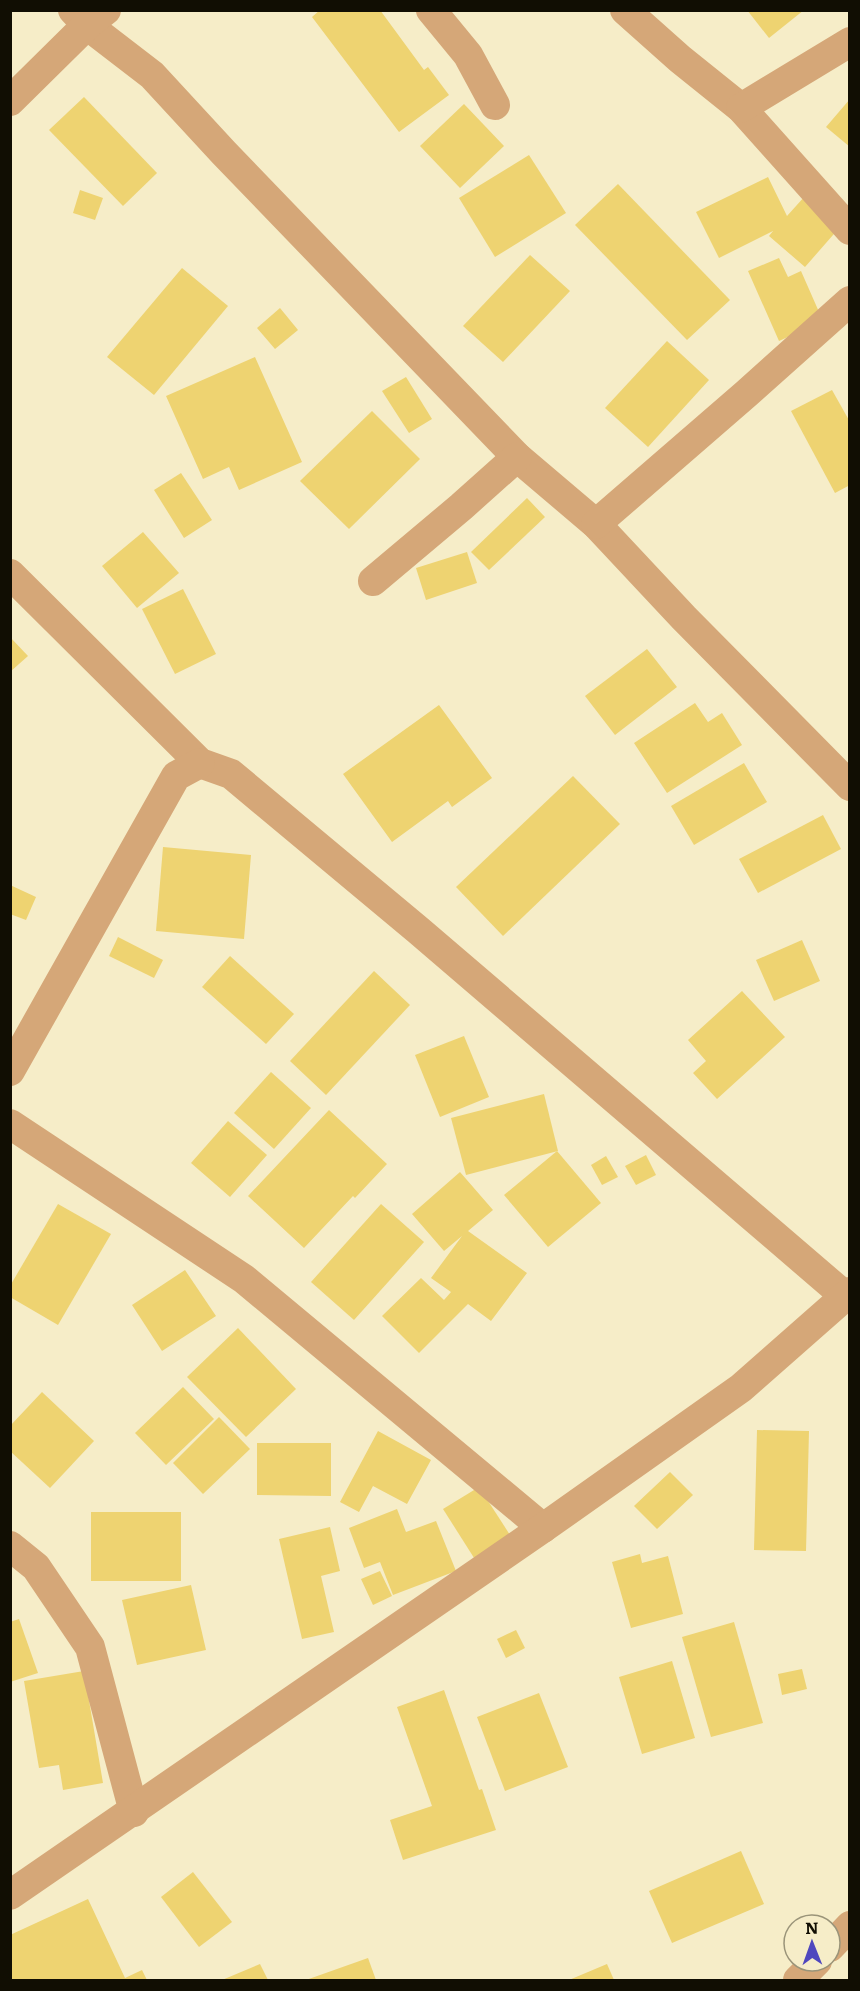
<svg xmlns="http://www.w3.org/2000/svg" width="860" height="1991" font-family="Literata,serif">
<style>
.building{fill:#eed371}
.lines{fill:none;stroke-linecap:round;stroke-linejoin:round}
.minor{stroke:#d5a778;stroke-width:30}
</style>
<rect width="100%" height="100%" fill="#f6edc8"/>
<!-- building -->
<g class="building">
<path d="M320,10H380L424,70L428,67L449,95L399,132L312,17Z"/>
<path d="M747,10H804L769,38Z"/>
<path d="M84,97L157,173L123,206L49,130Z"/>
<path d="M850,99V147L826,127Z"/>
<path d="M464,104L504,146L460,188L420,146Z"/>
<path d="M529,155L566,213L495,257L459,198Z"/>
<path d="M768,177L787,216L805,196L840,227L805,267L769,236L773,231L719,258L696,212Z"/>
<path d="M618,184L730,300L687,340L575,225Z"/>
<path d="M80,190L103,198L95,220L73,213Z"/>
<path d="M530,255L570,291L503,362L463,326Z"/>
<path d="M779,258L788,277L801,271L823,321L779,341L748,271Z"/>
<path d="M182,268L228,306L154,395L107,357Z"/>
<path d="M280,308L298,330L275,349L257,328Z"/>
<path d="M667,341L709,380L648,447L605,408Z"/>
<path d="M255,357L302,462L239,490L229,467L203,479L166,396Z"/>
<path d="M406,377L432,419L409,433L382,391Z"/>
<path d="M832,390L850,422V485L835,493L791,411Z"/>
<path d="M372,411L420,459L349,529L300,481Z"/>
<path d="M181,473L212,520L184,538L154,490Z"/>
<path d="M527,498L545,517L489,570L471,552Z"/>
<path d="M143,532L179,573L137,608L102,566Z"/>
<path d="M467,552L477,583L426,600L416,568Z"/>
<path d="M183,589L216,654L175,674L142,609Z"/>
<path d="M10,637L28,656L10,672Z"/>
<path d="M647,649L677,687L615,735L585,696Z"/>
<path d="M695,703L708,722L722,713L742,745L667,793L634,743Z"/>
<path d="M439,705L492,778L452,807L448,801L392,842L343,774Z"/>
<path d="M744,763L767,802L694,845L671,806Z"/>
<path d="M573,776L620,824L503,936L456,887Z"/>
<path d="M823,815L841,849L758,893L739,859Z"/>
<path d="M163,847L251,855L244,939L156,931Z"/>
<path d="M10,885L36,897L26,920L10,914Z"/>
<path d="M118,937L163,960L154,978L109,956Z"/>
<path d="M802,940L820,981L774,1001L756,960Z"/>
<path d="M230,956L294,1014L266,1044L202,987Z"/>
<path d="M374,971L410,1005L326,1095L290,1061Z"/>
<path d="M742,991L785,1037L717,1099L693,1073L706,1061L688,1040Z"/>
<path d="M464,1036L489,1097L440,1117L415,1055Z"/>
<path d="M271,1072L311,1108L274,1149L234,1113Z"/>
<path d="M544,1094L558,1151L466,1175L451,1118Z"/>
<path d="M329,1110L387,1164L355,1198L353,1196L304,1248L248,1196Z"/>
<path d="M228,1121L267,1155L230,1197L191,1163Z"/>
<path d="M557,1151L601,1203L548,1247L504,1195Z"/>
<path d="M646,1155L656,1175L636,1185L625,1166Z"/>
<path d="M606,1156L618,1177L602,1185L591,1165Z"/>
<path d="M460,1172L493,1210L468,1231L527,1273L491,1321L468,1304L419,1353L382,1316L421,1278L444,1300L451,1292L431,1278L462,1236L444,1251L412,1214Z"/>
<path d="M58,1204L111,1234L58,1325L10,1297V1286Z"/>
<path d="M381,1204L424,1242L354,1320L311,1282Z"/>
<path d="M185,1270L216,1316L162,1351L132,1305Z"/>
<path d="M238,1328L296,1389L246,1437L187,1377Z"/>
<path d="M183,1387L214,1419L166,1465L135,1433Z"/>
<path d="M42,1392L94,1441L50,1488L10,1451V1426Z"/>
<path d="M219,1417L250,1449L203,1494L173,1463Z"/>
<path d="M757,1430L809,1431L806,1551L754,1550Z"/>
<path d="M378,1431L431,1460L407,1504L373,1486L359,1512L340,1502Z"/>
<path d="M257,1443H331V1496L257,1495Z"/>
<path d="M670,1472L693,1495L657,1529L634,1506Z"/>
<path d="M479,1487L512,1538L476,1561L443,1509Z"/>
<path d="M397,1509L406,1532L436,1521L456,1571L393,1595L380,1562L364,1568L349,1528Z"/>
<rect x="91" y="1512" width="90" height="69"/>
<path d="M330,1527L340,1571L321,1576L334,1632L302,1639L279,1539Z"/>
<path d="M640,1554L642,1563L668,1556L683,1614L631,1628L612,1562Z"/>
<path d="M380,1571L392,1596L373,1605L361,1579Z"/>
<path d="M191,1585L206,1650L137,1665L122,1600Z"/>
<path d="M19,1619L38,1673L10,1682V1622Z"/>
<path d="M734,1622L763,1723L711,1737L682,1637Z"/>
<path d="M516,1630L525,1648L506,1658L497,1639Z"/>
<path d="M672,1661L695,1738L642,1754L619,1677Z"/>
<path d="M802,1669L807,1689L782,1695L778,1674Z"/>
<path d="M84,1671L103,1783L63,1790L59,1765L39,1768L24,1681Z"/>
<path d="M444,1690L479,1790L482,1789L496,1830L403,1860L390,1820L432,1806L397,1707Z"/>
<path d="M539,1693L568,1767L505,1791L477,1717Z"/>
<path d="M741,1851L764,1904L672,1943L649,1891Z"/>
<path d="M193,1872L232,1922L199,1947L161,1897Z"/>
<path d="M88,1899L125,1978L142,1970L147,1980H10V1935Z"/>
<path d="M368,1958L376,1980H306Z"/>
<path d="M260,1964L268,1980H222Z"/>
<path d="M607,1964L614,1980H569Z"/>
</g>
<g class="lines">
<!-- minor -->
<g class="minor">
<path d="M73,10L87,25L152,75L224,153L517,457L596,524L684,618L850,786"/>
<path d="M431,10L468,55L495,105"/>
<path d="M625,10L680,59L741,108L850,230"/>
<path d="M10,101L87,25L106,10"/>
<path d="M741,108L850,42"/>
<path d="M596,524L746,394L850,301"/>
<path d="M10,574L200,763L231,774L418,930L845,1296"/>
<path d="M373,581L461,507L517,457"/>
<path d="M10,1071L176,776L200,763"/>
<path d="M10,1124L244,1279L543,1528"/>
<path d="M10,1546L36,1567L90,1647L134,1812"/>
<path d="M10,1895L543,1528L741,1388L850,1292"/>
<path d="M830,1947L850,1926"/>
<path d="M798,1980L817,1961"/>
</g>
</g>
<!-- border -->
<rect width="860" height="1991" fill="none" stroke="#110e03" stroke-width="24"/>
<!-- north arrow -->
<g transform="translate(812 1943) rotate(359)"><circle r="28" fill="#f6edc8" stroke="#9a9479" stroke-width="1.5"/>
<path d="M0-4.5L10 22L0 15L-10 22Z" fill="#4f47be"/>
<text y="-9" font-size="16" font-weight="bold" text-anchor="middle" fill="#110e03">N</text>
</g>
</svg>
